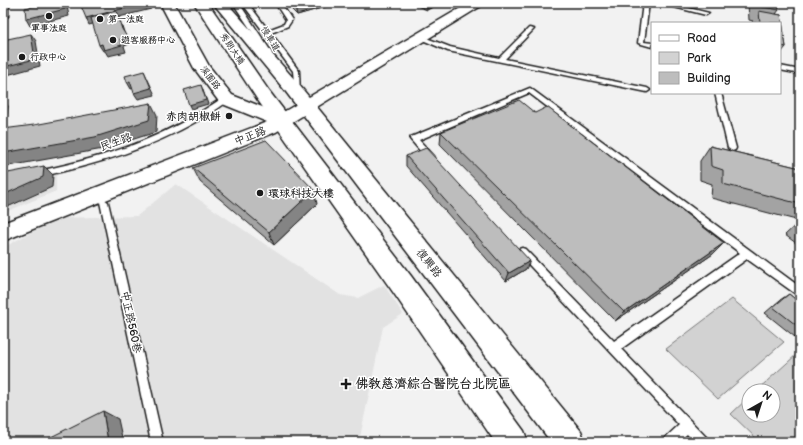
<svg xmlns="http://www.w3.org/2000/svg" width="803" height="445" font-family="'Balsamiq Sans','LXGW WenKai TC',sans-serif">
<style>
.built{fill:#e2e2e2}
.green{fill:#d2d2d2;stroke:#777}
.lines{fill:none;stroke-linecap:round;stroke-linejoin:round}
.service-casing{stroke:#1c1c1c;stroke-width:3}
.tertiary-casing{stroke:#1c1c1c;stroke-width:3}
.secondary-casing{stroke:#1c1c1c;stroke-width:3}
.service{fill:#fff;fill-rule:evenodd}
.tertiary{fill:#fff;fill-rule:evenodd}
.secondary{fill:#fff;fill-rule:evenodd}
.wall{fill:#a3a3a3;stroke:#1c1c1c}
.shaded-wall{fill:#848484;stroke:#1c1c1c}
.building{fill:#bdbdbd;stroke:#1c1c1c}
.poi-dot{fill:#1c1c1c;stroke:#fff;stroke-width:1.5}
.labels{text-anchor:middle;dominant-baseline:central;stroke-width:3;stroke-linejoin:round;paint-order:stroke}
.far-poi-label{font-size:9px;font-weight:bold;fill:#1c1c1c;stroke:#fff;text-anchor:start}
.far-street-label{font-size:9px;fill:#1c1c1c;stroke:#fff}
.poi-label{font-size:11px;font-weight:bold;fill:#1c1c1c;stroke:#fff;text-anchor:end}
.street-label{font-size:11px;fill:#1c1c1c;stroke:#fff}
.near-poi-label{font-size:13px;font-weight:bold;fill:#1c1c1c;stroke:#fff;text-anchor:start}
</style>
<rect width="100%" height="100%" fill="#f2f2f2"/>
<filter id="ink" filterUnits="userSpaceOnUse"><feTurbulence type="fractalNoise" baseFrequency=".025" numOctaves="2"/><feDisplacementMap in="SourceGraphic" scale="8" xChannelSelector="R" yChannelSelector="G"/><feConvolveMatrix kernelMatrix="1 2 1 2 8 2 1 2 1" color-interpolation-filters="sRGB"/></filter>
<g filter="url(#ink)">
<!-- built -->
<g class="built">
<path d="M56,174V191L3,213V183Z"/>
<path d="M176,184L340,295L358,298L384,285L403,314L383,327L359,442H3V248L56,218L137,216Z"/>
</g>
<!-- green -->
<g class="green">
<path d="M732,299L784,342L718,399L666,349Z"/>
<path d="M797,354L800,356V442H760L731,414L749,397V415H773V391H756Z"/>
</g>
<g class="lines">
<!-- service casing -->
<g class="service-casing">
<g id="service">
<path d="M233,3H239L272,53L271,54H267Z"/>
<path d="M242,3H248L268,30L284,24L286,20L275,3H281L292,20L288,26L271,33L299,71L300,94L298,95L295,93L293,71Z"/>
<path d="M643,3H649L644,42L652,43V47L638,43Z"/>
<path d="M658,3H668L709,13L706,15Z"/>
<path d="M529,28L534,29L505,59L647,88L650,90L647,92L448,51L418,38L421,36L450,47L499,58Z"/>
<path d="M780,66L800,70V74L780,70Z"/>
<path d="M530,88L800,287V297L747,259L621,349L707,438L709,442H694L687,434L678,442H663L665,438L679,425L517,252L519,249L522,248L525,249L614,341L740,253L529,93L419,140L434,156L435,158L434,160H428L410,139L411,137Z"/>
<path d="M715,93H721L736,148L735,150L732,151L728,148Z"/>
<path d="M224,97H226L230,99C222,107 209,114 199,120C149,149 95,165 38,177L34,174L38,171C110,156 162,139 224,97Z"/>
<path d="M104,199L108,202L163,442H151L100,202Z"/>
</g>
</g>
<!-- tertiary casing -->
<g class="tertiary-casing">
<path id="tertiary" d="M160,3H174L209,66L232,95L280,114L469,3H486L276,132L3,241V223L267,122L220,103L194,68Z"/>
</g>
<!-- secondary casing -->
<g class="secondary-casing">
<g id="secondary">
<path d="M194,3H208L269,91L411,276L524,431L528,442H495L393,292L257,99Z"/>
<path d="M213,3H227L295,80L581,431L585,442H551L283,88Z"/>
</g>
</g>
<!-- service -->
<use href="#service" class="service"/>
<!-- tertiary -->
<use href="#tertiary" class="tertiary"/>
<!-- secondary -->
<use href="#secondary" class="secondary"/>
</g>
<!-- wall -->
<g class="wall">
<path d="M287,3H339L297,15L288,6Z"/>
<path d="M410,3H440L427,10Z"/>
<path d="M748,3H778L779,10L776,14L781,15L786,47L780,54V23H751L753,21L749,20Z"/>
<path d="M535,113L713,254L615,321L440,144L441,132Z"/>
<path d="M710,146L800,168V246L785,235L800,221L711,198L712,184L700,180V161Z"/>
<path d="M406,156L526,269L506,281L406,166Z"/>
<path d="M193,168L317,204L274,245L200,182Z"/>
<path d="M789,294L800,303V341L765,313L780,300Z"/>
</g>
<!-- shaded-wall -->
<g class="shaded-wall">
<path d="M4,3H9V17L3,18V10Z"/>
<path d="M63,3H65L67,6L69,16L30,26L26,19Z"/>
<path d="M144,3H149L151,9L119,17L125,35L122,29L118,17L89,25L86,18Z"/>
<path d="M315,3H339L297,15L295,8Z"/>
<path d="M427,3H440L427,10Z"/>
<path d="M31,34L36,41L40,66L7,75L3,69V67Z"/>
<path d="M127,37L130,44L124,46L126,52L108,56L105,51H103L99,45Z"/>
<path d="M144,71L155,95L138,99L134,93Z"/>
<path d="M130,81L134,88L131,89L127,82Z"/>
<path d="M201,85L208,104L191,109L189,105Z"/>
<path d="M3,100L8,106L7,114L3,116Z"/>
<path d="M151,103L157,115L156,132L103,149L3,167V153Z"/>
<path d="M44,166L53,175L52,187L3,209V195Z"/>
<path d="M314,190L317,204L274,245L269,232Z"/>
<path d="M724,243L713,254L615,321L624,312Z"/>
<path d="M530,261L526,269L506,281L509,273Z"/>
<path d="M103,411L118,419L123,442H108Z"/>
</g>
<!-- building -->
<g class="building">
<path d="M3,3H4L5,10H3Z"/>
<path d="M47,3H63L65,9L26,19L25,8Z"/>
<path d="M95,3H144L86,18L81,6Z"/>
<path d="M290,3H315L295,8Z"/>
<path d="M758,3H778L779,10L758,6Z"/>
<path d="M116,11L122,29L127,37L120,39L122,45L104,50L102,44L99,45L91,18Z"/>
<path d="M759,11L781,15L786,47L780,46V23H760Z"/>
<path d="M31,34L35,59L3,67V40Z"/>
<path d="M144,71L151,88L134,93L130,81L127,82L125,76Z"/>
<path d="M201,85L206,100L189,105L184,90Z"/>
<path d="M519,100L535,113L547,107L724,243L624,312L441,132Z"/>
<path d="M151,103L149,120L95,137L3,153V129L34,125Z"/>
<path d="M266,140L314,190L269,232L193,168Z"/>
<path d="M710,146L800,168V204L723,184V170L711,166Z"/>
<path d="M426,148L530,261L509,273L406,156Z"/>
<path d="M44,166L43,177L3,195V174Z"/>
<path d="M789,294L800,303V328L773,307Z"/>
<path d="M103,411L108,442H41Z"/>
</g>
</g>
<!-- markers -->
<g class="poi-dot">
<circle cx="49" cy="16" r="4"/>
<circle cx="100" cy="19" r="4"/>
<circle cx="113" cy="40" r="4"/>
<circle cx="22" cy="57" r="4"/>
<circle cx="229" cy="116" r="4"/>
<circle cx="260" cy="193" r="4"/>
<path d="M344 378h4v4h4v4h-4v4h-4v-4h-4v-4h4z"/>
</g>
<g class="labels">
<!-- far-poi labels -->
<g class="far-poi-label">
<text x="108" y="19">第一法庭</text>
<text x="49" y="28" text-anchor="middle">軍事法庭</text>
<text x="121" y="40">遊客服務中心</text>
<text x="30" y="57">行政中心</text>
</g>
<!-- far-street labels -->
<g class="far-street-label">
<text transform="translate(270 39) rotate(58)">慢車道</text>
<text transform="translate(232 49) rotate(56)">秀朗大橋</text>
<text transform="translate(210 78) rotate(53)">溪園路</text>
</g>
<!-- poi labels -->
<g class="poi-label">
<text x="221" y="116">赤肉胡椒餅</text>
<text x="268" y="193" text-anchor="start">環球科技大樓</text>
</g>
<!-- street labels -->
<g class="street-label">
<text transform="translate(250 136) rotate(-21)">中正路</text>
<text transform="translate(116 142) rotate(-19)">民生路</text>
<text transform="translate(429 263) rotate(52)">復興路</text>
<text transform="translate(131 322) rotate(78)">中正路560巷</text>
</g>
<!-- near-poi labels -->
<g class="near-poi-label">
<text x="355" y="384">佛教慈濟綜合醫院台北院區</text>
</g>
</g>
<!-- margin -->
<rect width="803" height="445" fill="none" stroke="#fff" stroke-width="16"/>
<rect x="8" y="8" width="787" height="429" fill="none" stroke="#1c1c1c" stroke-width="1.5" filter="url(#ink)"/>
<!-- legend -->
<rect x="651" y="22" width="130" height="72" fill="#ffffff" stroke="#a4a4a4"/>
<rect x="659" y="35" width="20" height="6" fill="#ffffff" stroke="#a4a4a4"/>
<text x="687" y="42" font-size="12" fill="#1c1c1c">Road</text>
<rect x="659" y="52" width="20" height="12" fill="#d2d2d2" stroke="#a4a4a4"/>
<text x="687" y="62" font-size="12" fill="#1c1c1c">Park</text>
<rect x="659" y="72" width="20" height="12" fill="#bdbdbd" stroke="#a4a4a4"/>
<text x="687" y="82" font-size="12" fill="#1c1c1c">Building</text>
<!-- north arrow -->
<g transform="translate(761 403) rotate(39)"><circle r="19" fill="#ffffff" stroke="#a4a4a4"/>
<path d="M0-3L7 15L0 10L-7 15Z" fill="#1c1c1c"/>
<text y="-6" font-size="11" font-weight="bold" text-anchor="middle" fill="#1c1c1c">N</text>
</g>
</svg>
